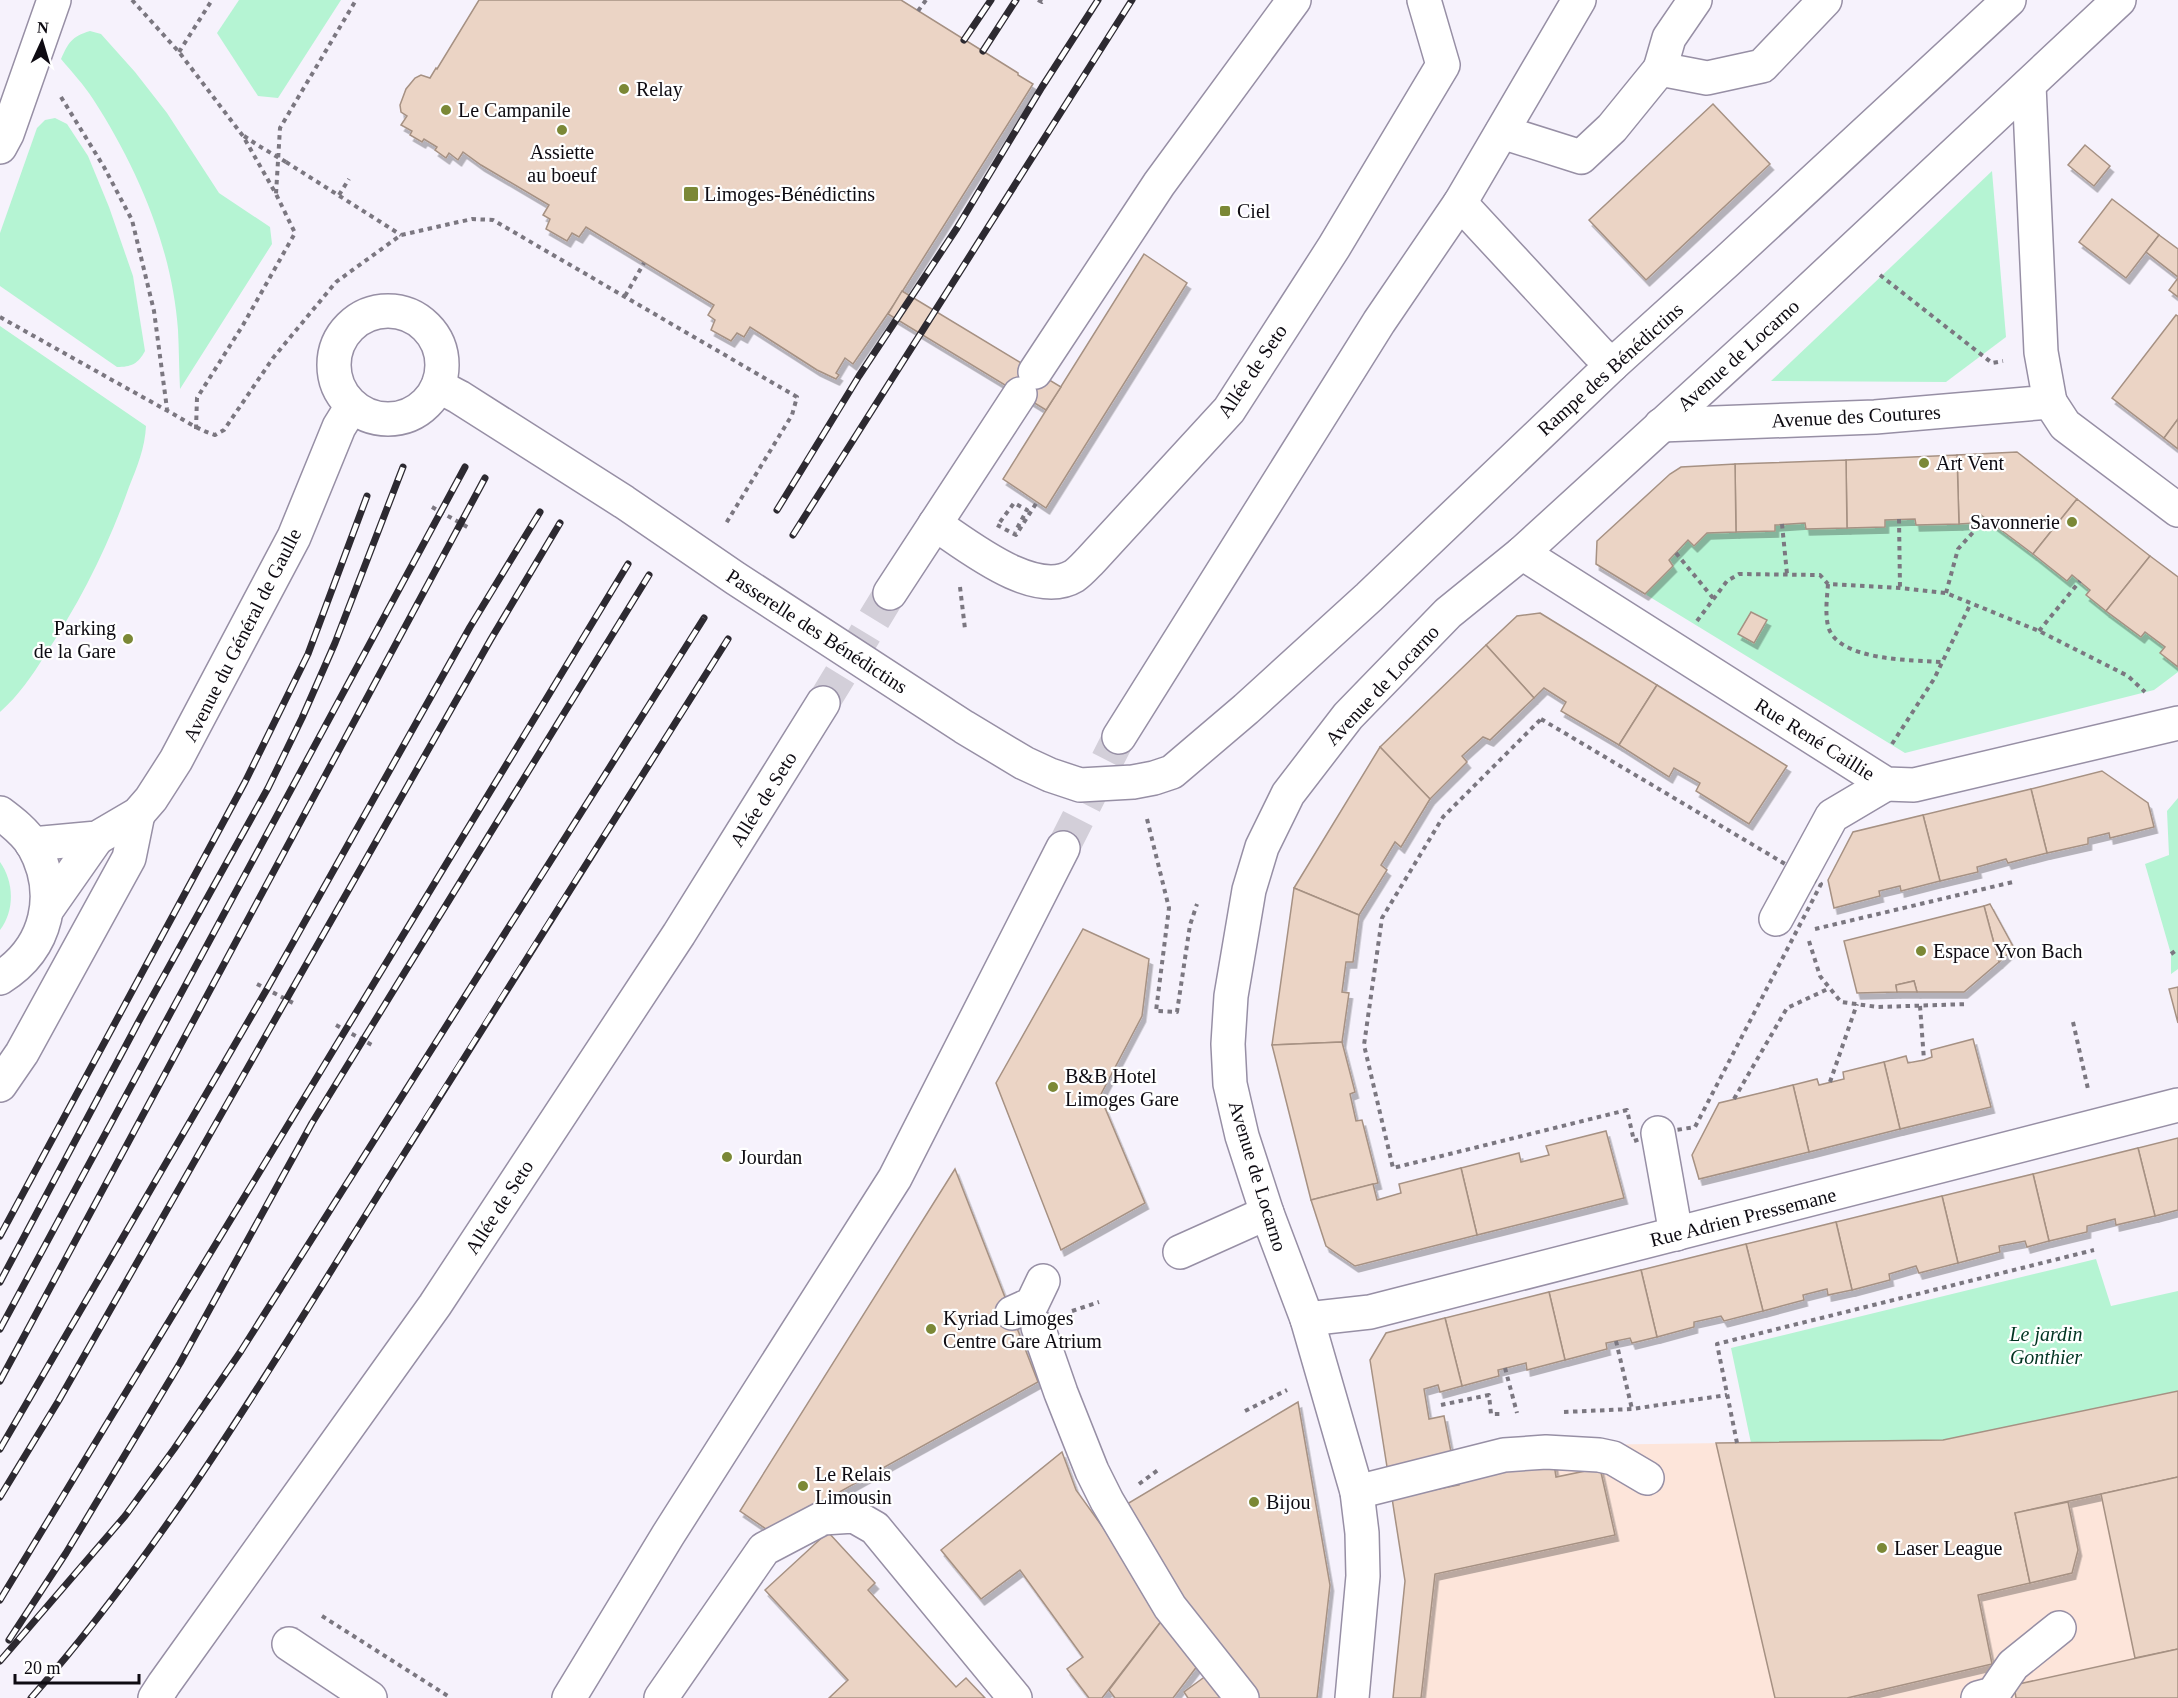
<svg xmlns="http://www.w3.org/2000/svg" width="2178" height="1698" font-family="Georgia,serif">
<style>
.commercial{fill:#fde5da}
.green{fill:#b5f4d3}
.building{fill:#ebd4c5;stroke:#a69183;stroke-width:1.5;filter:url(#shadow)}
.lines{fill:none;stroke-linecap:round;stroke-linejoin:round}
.minor-tunnel{stroke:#d3cfd9;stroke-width:33;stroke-dasharray:33 16;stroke-linecap:butt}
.minor-casing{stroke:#978fa5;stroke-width:36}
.path{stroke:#7b7780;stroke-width:4;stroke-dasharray:4.5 4.5;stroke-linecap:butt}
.minor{stroke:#fff;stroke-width:33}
.rail-casing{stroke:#2d2a31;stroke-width:7}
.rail{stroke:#fff;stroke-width:4.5;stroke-dasharray:14;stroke-linecap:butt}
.path-bridge{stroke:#7b7780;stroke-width:4;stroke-dasharray:4.5 4.5;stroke-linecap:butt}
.poi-dot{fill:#7b8836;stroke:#fff;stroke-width:2}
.labels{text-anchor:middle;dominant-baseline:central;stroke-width:4.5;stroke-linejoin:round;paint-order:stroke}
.poi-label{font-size:20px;fill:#0e0b12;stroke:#fff;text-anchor:start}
.street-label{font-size:20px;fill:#0e0b12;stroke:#fff}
.park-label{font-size:20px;font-style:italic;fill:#003421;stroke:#fff}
</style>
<defs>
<filter id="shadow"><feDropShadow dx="3.5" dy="6" stdDeviation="0" flood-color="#0004"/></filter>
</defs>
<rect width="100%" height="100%" fill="#f6f2fc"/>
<!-- commercial -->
<path class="commercial" d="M2178,1391V1698H1393L1405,1581L1388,1473L1499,1446L1943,1440Z"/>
<!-- green -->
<g class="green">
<path d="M239,0H341L278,98L258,96L217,33Z"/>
<path d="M90,31L101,34L135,72L167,113L219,193L270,227L272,244L180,389C179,369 179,349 178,330C172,247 137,167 93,99C84,85 72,72 61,59C69,42 71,37 90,31Z"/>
<path d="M55,118L67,124L88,156L109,207L133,276L145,351C138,364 131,367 117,367L0,286V233L37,128L45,120Z"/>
<path d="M1992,171L2006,337L1946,382L1771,381Z"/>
<path d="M0,326L146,426C145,448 137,467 129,487C108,547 80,602 45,655C32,676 19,695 0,712Z"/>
<path d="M1981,515L2067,581L2072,575L2090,590L2086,595L2141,637L2145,632L2165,647L2161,653L2178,667V672L2154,690L1905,753L1645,594L1673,566L1669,560L1688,540L1694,546L1707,533L1775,531V525L1805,523L1806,529L1885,526V520L1915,519L1916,525Z"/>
<path d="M2178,798V969L2171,974V954L2145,864L2169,855L2167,811Z"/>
<path d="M0,862C14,882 15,910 0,930Z"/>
<path d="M2096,1259L2111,1306L2178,1291V1391L1943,1440L1751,1443L1731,1348Z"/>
</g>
<!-- building -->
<g class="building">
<path d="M479,0H901L1018,73V75L1033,84L895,303L853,364L845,358L836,373L839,375L836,379L817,370L750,327L744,337L737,333L731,341L711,330L715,320L708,315L714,305L586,227L579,237L572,233L567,241L546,229L550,219L543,215L549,205L481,165L463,152L458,160L449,153L446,158L435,150L437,147L424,139L422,142L410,135L412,131L401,125L407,116L401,112L400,105L406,89L415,78L421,75L430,78L436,68L437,69Z"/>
<path d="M1713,104L1770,164L1646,280L1589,220Z"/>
<path d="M2085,145L2110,166L2094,186L2068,165Z"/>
<path d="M2112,199L2159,235L2126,278L2079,242Z"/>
<path d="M2159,235L2178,249V277L2146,252Z"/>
<path d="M1144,254L1187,283L1046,508L1003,479Z"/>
<path d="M2178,278V297L2169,290Z"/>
<path d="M902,291L1061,387L1046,410L888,314Z"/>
<path d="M2176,315L2178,316V419L2164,438L2112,398Z"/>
<path d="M2178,419V449L2164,438Z"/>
<path d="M2017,452L2077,499L2033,554L1981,515L1975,523L1959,524L1957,455Z"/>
<path d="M1957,455L1959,524L1916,525L1915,519L1885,520V527L1847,528L1846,460Z"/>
<path d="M1846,460L1847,528L1806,529L1805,523L1775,525V531L1736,532L1735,464Z"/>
<path d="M1735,464L1736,532L1707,533L1694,546L1688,540L1669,560L1673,566L1645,594L1596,564L1597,541L1670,474L1681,467Z"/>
<path d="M2077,499L2150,556L2106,611L2086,595L2090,590L2072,575L2067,581L2033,554Z"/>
<path d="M2150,556L2178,577V667L2160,653L2165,647L2145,632L2141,637L2106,611Z"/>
<path d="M1751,612L1767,620L1754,643L1738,634Z"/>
<path d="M1540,613L1657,685L1619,745L1561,711L1566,702L1544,688L1534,698L1486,645L1517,616Z"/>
<path d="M1486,645L1534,698L1490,740L1483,737L1462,756L1467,762L1430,799L1380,747Z"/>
<path d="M1657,685L1787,766L1749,824L1696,791L1700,783L1674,768L1669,777L1619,745Z"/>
<path d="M1380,747L1430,799L1401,847L1395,842L1381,865L1387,870L1359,915L1294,888Z"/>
<path d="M2102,771L2148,803L2154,827L2110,838L2109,833L2088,838V844L2047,853L2031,789Z"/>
<path d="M2031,789L2047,853L2008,863L2006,859L1977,867L1978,872L1940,881L1923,815Z"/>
<path d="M1923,815L1940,881L1901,891L1900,886L1879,891L1880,896L1834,908L1828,880L1853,832Z"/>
<path d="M1294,888L1359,915L1353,962H1346L1342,992L1349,993L1342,1042L1272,1045Z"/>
<path d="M1990,904L2014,948L1999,962L1984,906Z"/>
<path d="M1984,906L1999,962L1964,992H1917L1914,981L1896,985L1897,992L1857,993L1844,941Z"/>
<path d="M1083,929L1149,959L1142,1016L1100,1096L1145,1203L1061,1250L996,1083Z"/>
<path d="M1914,981L1917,992H1897L1896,985Z"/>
<path d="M2178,987V1023L2169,989Z"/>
<path d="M1973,1039L1991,1107L1900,1129L1884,1062L1906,1056L1908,1063L1924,1060L1932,1057L1931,1050Z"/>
<path d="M1342,1042L1355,1092L1350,1094L1356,1121L1362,1120L1378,1183L1311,1200L1272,1045Z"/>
<path d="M1884,1062L1900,1129L1809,1152L1793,1085L1817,1079L1819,1085L1844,1079L1843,1072Z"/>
<path d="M1793,1085L1809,1152L1699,1179L1692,1155L1719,1103Z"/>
<path d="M1606,1131L1624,1198L1477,1235L1461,1168L1519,1153L1521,1162L1549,1155L1546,1146Z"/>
<path d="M2178,1138V1210L2155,1216L2138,1148Z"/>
<path d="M2138,1148L2155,1216L2116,1225L2115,1219L2087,1226V1232L2049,1241L2033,1174Z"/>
<path d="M1461,1168L1477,1235L1355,1266L1326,1246L1311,1200L1373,1184L1377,1200L1401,1193L1399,1184Z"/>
<path d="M955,1169L1038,1382L769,1531L740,1511Z"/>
<path d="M2033,1174L2049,1241L2027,1247L2025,1241L1999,1246L2000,1252L1958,1263L1942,1196Z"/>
<path d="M1942,1196L1958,1263L1919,1273L1916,1266L1889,1274L1890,1280L1852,1290L1836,1222Z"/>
<path d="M1836,1222L1852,1290L1828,1295L1827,1289L1803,1295L1804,1300L1763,1311L1746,1244Z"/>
<path d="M1746,1244L1763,1311L1724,1321L1721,1316L1694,1322V1327L1657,1337L1641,1270Z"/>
<path d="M1641,1270L1657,1337L1632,1343L1630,1338L1606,1343L1607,1349L1565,1360L1549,1292Z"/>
<path d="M1549,1292L1565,1360L1527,1370L1526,1363L1498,1370L1499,1376L1462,1386L1445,1318Z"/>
<path d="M1445,1318L1462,1386L1440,1392L1438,1385L1424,1389L1429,1419L1444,1416L1452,1457L1388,1473L1370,1360L1386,1333Z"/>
<path d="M2178,1391V1477L2015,1513L2030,1583L1978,1595L1992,1664L1847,1698H1775L1716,1443L1943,1440Z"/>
<path d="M1298,1402L1330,1585L1317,1698H1258L1170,1589L1122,1507Z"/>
<path d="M1062,1452L1076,1490L1166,1615L1102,1698H1089L1067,1669L1083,1657L1020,1570L981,1599L941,1550Z"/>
<path d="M1532,1464H1554L1556,1477L1600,1468L1615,1535L1435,1574L1421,1698H1393L1405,1581L1392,1498L1459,1485L1458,1481Z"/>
<path d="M2178,1477V1649L2135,1658L2101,1494Z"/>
<path d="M2068,1502L2078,1550L2072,1573L2030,1583L2015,1513Z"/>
<path d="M828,1532L875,1583L868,1590L956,1687L966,1678L985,1698H829L848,1680L765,1590Z"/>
<path d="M1166,1615L1201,1661L1173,1698H1115L1109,1690Z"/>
<path d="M2178,1649V1698H2016L2014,1685Z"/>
<path d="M1210,1673L1228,1698H1188L1184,1692Z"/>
</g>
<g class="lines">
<!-- minor-tunnel -->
<g class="minor-tunnel">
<path d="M823,703L890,593"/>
<path d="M1063,848L1119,737"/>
</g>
<!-- minor casing -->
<g class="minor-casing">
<g id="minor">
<path d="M1660,69L1669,38L1695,0"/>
<path d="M1502,132L1581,157L1612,128L1660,69L1707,78L1762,66L1825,0"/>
<path d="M0,147L7,134L54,0"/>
<path d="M1460,203L1598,352L1612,365"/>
<circle cx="388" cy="365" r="54"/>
<path d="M1035,372L1159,184L1294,0"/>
<path d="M438,386L459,397L624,502L735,578L964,727L1024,763L1050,775L1080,785L1133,782L1154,778L1172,772L1246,709L1369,597L1612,365L1726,262L2009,0"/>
<path d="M2050,402L2065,425L2178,510"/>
<path d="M1661,425L1875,417L2050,402L2041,352L2029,85"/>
<path d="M935,524C967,545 1034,600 1074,576C1080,572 1086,565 1091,560L1229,410L1334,247L1443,65L1424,0"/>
<path d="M1522,553L1886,784L1914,785L2178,723"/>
<path d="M890,593L1020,394"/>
<path d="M1119,737L1379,322L1460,203L1579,0"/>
<path d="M0,813C12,822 25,832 33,845C60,893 48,948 0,978"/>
<path d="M32,844L97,838L138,814L151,799L176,760L294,537L339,427L352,406"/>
<path d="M48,908L97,838"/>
<path d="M1776,919L1832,816L1886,784"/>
<path d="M0,1085L22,1053L129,858L138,814"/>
<path d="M1658,1133L1676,1234"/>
<path d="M1180,1252L1267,1213"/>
<path d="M1012,1313L1032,1304L1043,1281"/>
<path d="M1307,1319L1370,1312L2178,1105"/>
<path d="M1038,1327L1061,1393L1092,1471L1107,1501L1170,1607L1242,1698"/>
<path d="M1357,1492L1504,1455L1546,1452L1599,1455L1613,1458L1647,1478"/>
<path d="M289,1644L370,1698"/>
<path d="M155,1698L164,1684L435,1305L679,934L823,703"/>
<path d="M569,1698L668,1535L895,1178L1063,848"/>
<path d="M661,1698L764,1549L823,1518L854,1516L875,1528L1015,1698"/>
<path d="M1352,1698L1363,1576L1362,1533L1357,1492L1307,1319L1267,1213L1242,1136L1230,1084L1228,1044L1231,996L1249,890L1262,847L1288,794L1348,716L1448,613L1522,553L1777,320L2119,0"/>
<path d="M1978,1698L1993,1694L2013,1665L2059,1628"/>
</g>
</g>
<!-- path -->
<g class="path">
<path d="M132,0L179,52L243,136L276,194L280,128L356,0"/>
<path d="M1038,0L1042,2L1044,0"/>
<path d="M918,11L926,0"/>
<path d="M179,52L212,0"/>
<path d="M61,97L104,167L132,220L154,311L167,409"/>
<path d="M244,136L259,146"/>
<path d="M286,162L401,235"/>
<path d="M339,195L349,179"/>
<path d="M1880,275L1992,363L2003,361"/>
<path d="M625,296L644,263"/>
<path d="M0,317C55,348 110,379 166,410C183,419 196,429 215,435L224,430L273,358L336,282L401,235L472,219L493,220L797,397L792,415L725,525"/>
<path d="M196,429L197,398L243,325L295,233L276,194"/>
<path d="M432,507L469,528"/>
<path d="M1899,519L1900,588"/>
<path d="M1000,522L1014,503L1027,510L1015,532"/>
<path d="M1782,524L1787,574"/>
<path d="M1676,553L1713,598"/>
<path d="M1828,584C1827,598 1825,612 1828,626C1837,661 1912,660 1942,662"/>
<path d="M960,587L965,629"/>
<path d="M1946,593L1958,549L1986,518"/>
<path d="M1697,621L1727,581L1739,574L1820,575L1828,584L1900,588L1946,593L2039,631L2128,676L2145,692"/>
<path d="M2039,631L2080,581"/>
<path d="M1541,719L1802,874L1821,884L1695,1127L1658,1133L1634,1141L1627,1110L1393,1168L1364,1045L1382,918L1443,817Z"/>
<path d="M1892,744L1934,679L1971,603"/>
<path d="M1147,819L1169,908L1156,1011L1177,1012L1190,925L1197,904"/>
<path d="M1815,929L2013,882"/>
<path d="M1809,941L1820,976L1841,1002L1878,1007L1968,1004"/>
<path d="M2171,954L2178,949"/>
<path d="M257,984L295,1004"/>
<path d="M1920,1006L1924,1060"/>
<path d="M2073,1022L2088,1089"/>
<path d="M336,1025L372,1045"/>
<path d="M1830,1082L1857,1004"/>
<path d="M1734,1099L1787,1008L1830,988"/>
<path d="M1072,1311L1099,1302"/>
<path d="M1616,1341L1632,1409"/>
<path d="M1505,1368L1517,1413"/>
<path d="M1441,1405L1489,1395L1491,1414H1503"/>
<path d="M1245,1411L1287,1390"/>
<path d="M1564,1412L1632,1409L1727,1395"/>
<path d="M1737,1443L1717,1344L2094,1250"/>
<path d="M1139,1484L1158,1470"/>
<path d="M322,1616L451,1698"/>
</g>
<!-- minor -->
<use href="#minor" class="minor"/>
<!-- rail casing -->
<g class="rail-casing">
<g id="rail">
<path d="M964,40L991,0"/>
<path d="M983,51L1016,0"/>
<path d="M777,510L859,376L957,228L1042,87L1098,0"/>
<path d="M793,535L1132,0"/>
<path d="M0,1236L245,782L308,654L367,496"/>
<path d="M0,1282L140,1019L268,788L302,718L335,643L403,467"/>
<path d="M0,1329L465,467"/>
<path d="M0,1381L485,478"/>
<path d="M0,1449L267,989L470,627L540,512"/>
<path d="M0,1497L59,1400L491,639L560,523"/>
<path d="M0,1600L628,564"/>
<path d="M9,1640L66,1553L180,1363L312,1123L649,575"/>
<path d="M0,1661L125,1516L174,1449L241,1351L704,618"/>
<path d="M31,1698C169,1542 275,1360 385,1184C498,1002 614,821 728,639"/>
</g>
</g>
<!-- rail -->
<use href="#rail" class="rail"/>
<!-- path-bridge -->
<g class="path-bridge">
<path d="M259,146L286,162"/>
<path d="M997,525L1016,535L1037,502"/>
</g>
</g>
<!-- markers -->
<g class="poi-dot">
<circle cx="624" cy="89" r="6"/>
<circle cx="446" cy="110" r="6"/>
<circle cx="562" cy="130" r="6"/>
<rect x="683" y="186" width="16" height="16" rx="3"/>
<rect x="1219" y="205" width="12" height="12" rx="3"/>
<circle cx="1924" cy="463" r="6"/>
<circle cx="2072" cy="522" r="6"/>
<circle cx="128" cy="639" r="6"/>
<circle cx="1921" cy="951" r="6"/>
<circle cx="1053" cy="1087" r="6"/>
<circle cx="727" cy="1157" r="6"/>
<circle cx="931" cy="1329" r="6"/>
<circle cx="803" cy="1486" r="6"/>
<circle cx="1254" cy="1502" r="6"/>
<circle cx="1882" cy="1548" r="6"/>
</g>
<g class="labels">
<!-- poi labels -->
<g class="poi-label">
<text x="636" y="89">Relay</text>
<text x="458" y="110">Le Campanile</text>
<text x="562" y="152" text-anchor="middle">Assiette<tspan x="562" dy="23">au boeuf</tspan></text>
<text x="704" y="194">Limoges-Bénédictins</text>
<text x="1237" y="211">Ciel</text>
<text x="1936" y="463">Art Vent</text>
<text x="2060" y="522" text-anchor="end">Savonnerie</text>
<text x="116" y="628" text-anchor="end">Parking<tspan x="116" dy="23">de la Gare</tspan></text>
<text x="1933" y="951">Espace Yvon Bach</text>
<text x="1065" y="1076">B&amp;B Hotel<tspan x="1065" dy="23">Limoges Gare</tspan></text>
<text x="739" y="1157">Jourdan</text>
<text x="943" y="1318">Kyriad Limoges<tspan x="943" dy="23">Centre Gare Atrium</tspan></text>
<text x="815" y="1474">Le Relais<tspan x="815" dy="23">Limousin</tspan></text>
<text x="1266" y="1502">Bijou</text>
<text x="1894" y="1548">Laser League</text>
</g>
<!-- street labels -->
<g class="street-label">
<text transform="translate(1738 355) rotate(-42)">Avenue de Locarno</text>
<text transform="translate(1610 369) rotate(-42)">Rampe des Bénédictins</text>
<text transform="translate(1252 371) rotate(-56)">Allée de Seto</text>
<text transform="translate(1856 416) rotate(-3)">Avenue des Coutures</text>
<text transform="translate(817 631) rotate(33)">Passerelle des Bénédictins</text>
<text transform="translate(242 635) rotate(-63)">Avenue du Général de Gaulle</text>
<text transform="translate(1382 685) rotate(-47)">Avenue de Locarno</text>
<text transform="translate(1815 739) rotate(32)">Rue René Caillie</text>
<text transform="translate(763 799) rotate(-58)">Allée de Seto</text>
<text transform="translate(1258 1176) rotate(73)">Avenue de Locarno</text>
<text transform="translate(499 1207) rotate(-57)">Allée de Seto</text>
<text transform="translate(1743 1217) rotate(-14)">Rue Adrien Pressemane</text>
</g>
<!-- park labels -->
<g class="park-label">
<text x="2046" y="1334">Le jardin<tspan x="2046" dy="23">Gonthier</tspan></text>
</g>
</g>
<!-- north arrow -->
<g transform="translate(42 42) rotate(4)" stroke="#ffffff" stroke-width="4.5" paint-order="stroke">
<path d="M0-4.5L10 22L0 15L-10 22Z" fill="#0e0b12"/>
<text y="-9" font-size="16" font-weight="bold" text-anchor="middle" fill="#0e0b12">N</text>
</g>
<!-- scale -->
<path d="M15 1674v9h124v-9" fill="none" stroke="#0e0b12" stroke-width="3"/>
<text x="24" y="1674" font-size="18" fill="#0e0b12" stroke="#ffffff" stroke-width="4.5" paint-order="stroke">20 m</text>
</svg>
